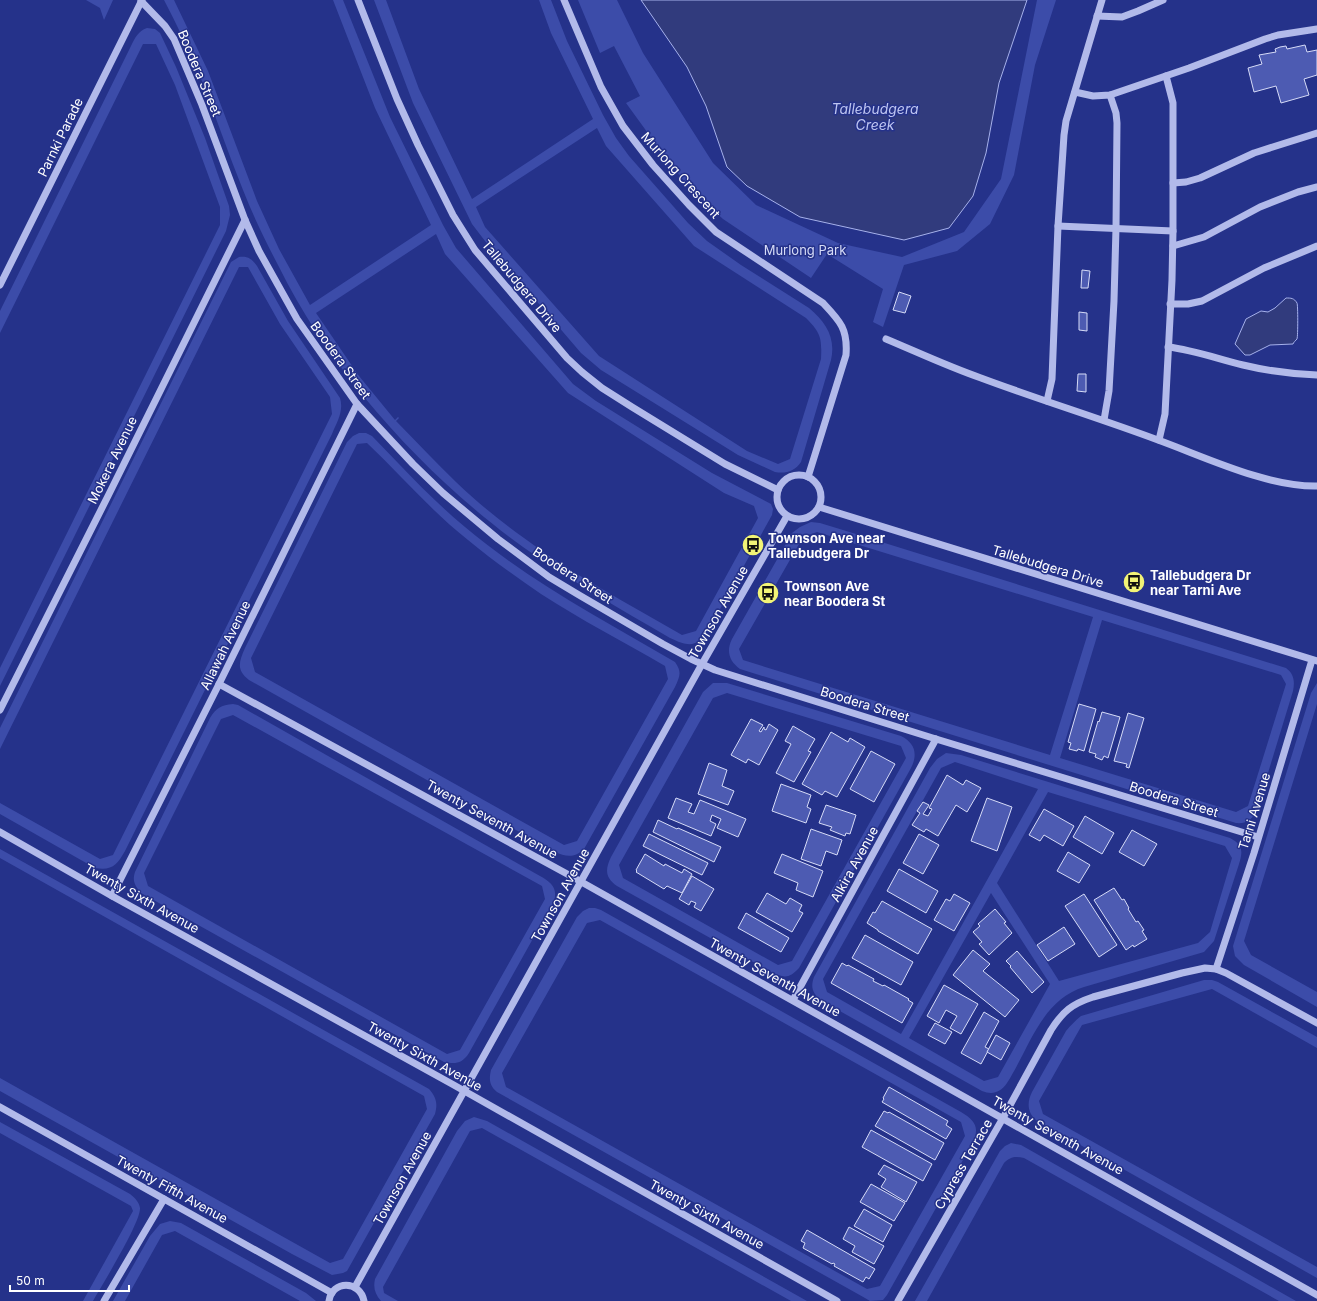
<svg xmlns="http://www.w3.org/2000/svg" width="1317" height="1301" font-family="Inter,sans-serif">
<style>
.green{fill:#3c4ca9;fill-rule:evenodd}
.water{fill:#313b7d;stroke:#a6b1eb}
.building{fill:#4d5bb2;stroke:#d6dbf7}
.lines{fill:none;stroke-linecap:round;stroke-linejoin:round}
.minor{stroke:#b2baea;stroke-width:7}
.labels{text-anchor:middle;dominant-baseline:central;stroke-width:3;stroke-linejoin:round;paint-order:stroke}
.street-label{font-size:13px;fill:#fff;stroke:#25328a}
.park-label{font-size:13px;fill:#d6dbf7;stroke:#25328a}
.poi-label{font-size:13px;font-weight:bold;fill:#fff;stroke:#25328a;text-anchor:start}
.water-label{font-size:14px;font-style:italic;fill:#bec5f1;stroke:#25328a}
</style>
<rect width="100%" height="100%" fill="#25328a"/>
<!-- green -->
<g class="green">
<path d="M86,0H113L104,20L100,8Z"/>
<path d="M164,0H174L208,71L257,201L279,249L310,305L431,225L375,108L333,0H343L390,117L443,225L456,248L573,384L596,401L712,473L771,504L773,509L772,515L709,629C697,648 689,647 670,638C620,609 570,580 523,547C427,478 331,373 279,267C266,242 253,216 243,190C228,153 215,114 200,76C189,50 177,25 164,0ZM436,234L445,254L568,393L724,493L754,506L758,518L696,631L682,635C629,604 573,575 524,538C500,521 477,502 456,482C435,462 416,441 396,421L399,418L398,417L395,420L359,376L316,313Z"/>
<path d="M374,0H386L419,89L472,199L593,119L551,33L539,0H551L567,41L603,115L616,138L629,156L688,223L707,241L741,265L809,308C826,322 836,338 831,360L801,462C795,471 786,474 775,472L738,455L601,370L581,353L485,241L472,224L413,103ZM597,128L606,146L694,246L806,318C821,333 822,338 821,359L790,459L778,464L747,451L599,356L485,227L476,207Z"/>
<path d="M578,0H617L643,53L713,163L756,205L838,243L902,257L964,232L1001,179L1037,0H1056L1035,65L1014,175L990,224L957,251L904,265L883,327L873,322L883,289L827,254L811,278L723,219L689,188L650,136L626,103L640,96L614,46L600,53Z"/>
<path d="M147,28L155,29L160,33L176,67L205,138L229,206L230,215L226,231L0,686V668L220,225V207L175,85L156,44H143L0,333V311L131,46C135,38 138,31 147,28Z"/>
<path d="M239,257C248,256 252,259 257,266L288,321L340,398C344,411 337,422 332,434L125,851C117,865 112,871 95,868L0,814V803L100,859L113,855L332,414L330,397L280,324L248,267H239L0,749V728L231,262Z"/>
<path d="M359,433H366L372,436C381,445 390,455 399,464C420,486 442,508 465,527C529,581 603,620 675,662C682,672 680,676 675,687L584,849C575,858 566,857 555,852L249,680C236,670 239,662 245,648L347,442L353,436ZM367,443C401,475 431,511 468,540C491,559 516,577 541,594C581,620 624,642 665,666L668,679L577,841L564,845L255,672L251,658L357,444Z"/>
<path d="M811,522L820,523L843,530L1286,668C1294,674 1295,681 1293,691L1257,809C1253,819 1247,824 1236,823L740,669C729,661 726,651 732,639L792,533L800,527ZM817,532L1093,617L1050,755L743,660L739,649L803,537ZM1102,620L1281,675L1286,684L1248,806L1236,812L1060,758Z"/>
<path d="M713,683H727L901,736C915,743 918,754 911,768L799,968C789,979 784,978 771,972L617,886C605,877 605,870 611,857L703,692ZM727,693L901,746L906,758L792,961L778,965L623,878L619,865L713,698Z"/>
<path d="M1317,683V704L1244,941L1251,955L1317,992V1007L1244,965L1235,956L1233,946L1311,693Z"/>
<path d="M233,704L238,705L540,876C551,882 558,888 554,901L469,1053C462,1064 455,1064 444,1062L141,893C135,886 132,881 135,872L210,718C216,708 221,705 233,704ZM233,715L542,886L545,899L460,1050L447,1054L148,886L144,873L221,719Z"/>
<path d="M946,753L961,755L1230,838C1243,845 1243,851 1239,864L1214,941L1204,952L1084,987C1041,1000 1029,1049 1007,1083C1000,1093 992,1095 982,1091L822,1001C813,994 810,988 814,977L930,768L937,759ZM955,762L1038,789L901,1034L827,992L823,979L941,768ZM1048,792L1225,846L1232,858L1210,932L1198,943L1059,981L997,883ZM991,893L1050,984L998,1077L984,1081L909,1038Z"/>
<path d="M0,849L429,1089C436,1097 438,1103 435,1114L347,1271L343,1273L332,1275L292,1254L0,1091V1078L330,1263L343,1259L427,1109L424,1096L0,858Z"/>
<path d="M589,908H595L601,910L961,1112C976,1121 980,1128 972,1144L887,1295L883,1300L870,1301L865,1298L497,1092C489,1085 489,1079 491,1070L577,917L583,911ZM600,920L961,1122L965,1136L880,1286L867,1289L506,1087L502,1073L587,923Z"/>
<path d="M1204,980H1212L1218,982L1317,1037V1048L1212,989L1082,1025L1039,1101L1043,1114L1317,1267V1278L1036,1120C1027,1112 1027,1102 1032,1092L1066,1031C1071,1025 1075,1021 1081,1016Z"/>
<path d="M474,1117L487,1121L807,1301H791L482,1128L470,1131L383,1287L384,1293L398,1301H381C375,1294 373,1288 375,1279L457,1131L465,1121Z"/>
<path d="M0,1122L130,1194C135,1198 139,1202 140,1208C141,1222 102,1285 93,1301H83L133,1211L131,1206L0,1133Z"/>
<path d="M1011,1143L1021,1145L1296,1301H1279L1024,1158C1015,1156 1010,1157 1004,1163L927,1301H915L1000,1151L1005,1146Z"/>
<path d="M170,1221L181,1223L306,1293L316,1301H300L175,1231L162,1235L125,1301H113L150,1236L160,1224Z"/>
</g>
<!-- water -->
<g class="water">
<path d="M641,0H1027L999,83L986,153L973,196L949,228L904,240L800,217L747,186L727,167L706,106L687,67Z"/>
<path d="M1286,298C1291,298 1294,298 1297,303C1298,305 1298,336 1297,339C1296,340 1293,343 1293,344L1270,345L1250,355H1245L1235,344L1246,319L1261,311L1268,312L1275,308Z"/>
</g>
<!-- building -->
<g class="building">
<path d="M1305,45L1307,52L1317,50V75L1304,79L1309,95L1281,103L1276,86L1254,92L1248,68L1262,64L1259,55L1276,52L1275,49L1280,47L1286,46L1287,49Z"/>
<path d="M1082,270L1090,271L1088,288H1081Z"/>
<path d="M899,292L911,296L905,313L893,310Z"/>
<path d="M1079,312L1087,313V331L1079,330Z"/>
<path d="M1078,374H1086V392L1077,391Z"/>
<path d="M1079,704L1096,709L1084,751L1078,749L1077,751L1069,749L1071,743L1068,742Z"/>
<path d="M1102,712L1120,717L1108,758L1104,756L1102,760L1095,757L1096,754L1089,752L1098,721L1099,722Z"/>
<path d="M1128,713L1144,718L1129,768L1126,767L1127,764L1114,761Z"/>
<path d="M751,719L763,725L759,731L761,732L764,727V729L766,730L769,724L778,730L759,765L748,759L746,763L731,755Z"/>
<path d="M793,726L815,739L808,751L811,752L794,782L776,773L791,744L785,741Z"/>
<path d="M831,732L848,742L850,738L865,747L837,797L825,791L822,795L802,784Z"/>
<path d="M871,751L895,764L874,802L850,789Z"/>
<path d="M709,763L727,770L722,786L734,791L728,805L698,794Z"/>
<path d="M947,775L963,785L966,780L981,788L967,812L956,805L938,836L926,829L924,832L912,825L920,813L917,811L923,802L929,805L923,814L928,816L932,809L929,808Z"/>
<path d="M781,784L811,795L807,807L811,809L806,823L772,811Z"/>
<path d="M676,798L692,804L688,812L694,814L700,800L746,819L738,837L717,828L721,819L712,815L710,821L716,824L711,836L668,818Z"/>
<path d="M987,798L1012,807L997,851L971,841Z"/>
<path d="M826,805L856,815L850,834L846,833L845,836L830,830L832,827L819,823Z"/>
<path d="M1044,809L1074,826L1063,846L1044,835L1040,841L1029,835Z"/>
<path d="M1085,816L1114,833L1102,854L1073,837Z"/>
<path d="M658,820L677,829L678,828L721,847L714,862L653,832Z"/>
<path d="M811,829L842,840L837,855L826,851L821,866L801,859Z"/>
<path d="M1132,830L1157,844L1144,866L1119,852Z"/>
<path d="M649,834L708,863L702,875L643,846Z"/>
<path d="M919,834L939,845L923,874L903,863Z"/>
<path d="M1068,852L1090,865L1079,883L1057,871Z"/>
<path d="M645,854L664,866L665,864L682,873L684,869L692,874L682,893L667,886L664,889L636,872L637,871L636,870Z"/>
<path d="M782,854L823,871L813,897L796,890L798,883L774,873Z"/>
<path d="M899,869L938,891L926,913L887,891Z"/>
<path d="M692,876L714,889L701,911L694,907L696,903L691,901L689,905L679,899Z"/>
<path d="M1114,888L1122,900L1124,899L1129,908L1128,909L1136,922L1138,921L1144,930L1142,931L1147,939L1134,947L1133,945L1126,950L1094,900Z"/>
<path d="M767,893L786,904L790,898L802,905L799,911L803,913L792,932L756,912Z"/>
<path d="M954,894L970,903L954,931L934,920L946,899L950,901Z"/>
<path d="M1084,894L1117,945L1099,957L1065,906Z"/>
<path d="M882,901L932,929L918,954L878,931V930L867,923L873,912L875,913Z"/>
<path d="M995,909L1006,922L1004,923L1012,933L989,955L979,944L982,942L973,932L980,926L978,924Z"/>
<path d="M746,913L789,938L781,952L738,928Z"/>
<path d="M1064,927L1075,944L1048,961L1037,945Z"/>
<path d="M865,935L913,962L901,985L852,958Z"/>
<path d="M973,950L990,964L983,971L1019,1000L1005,1017L953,975Z"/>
<path d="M1017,951L1044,982L1032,993L1010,967L1011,966L1006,961Z"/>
<path d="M842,963L847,966L848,965L874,979L873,981L883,986L884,985L909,999L908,1000L913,1003L902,1023L831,983Z"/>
<path d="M944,985L978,1004L961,1034L950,1028L957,1016L946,1010L939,1023L927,1016Z"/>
<path d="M984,1012L999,1021L985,1047L989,1049L981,1064L961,1053Z"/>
<path d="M935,1023L952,1032L945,1044L928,1035Z"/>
<path d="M996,1035L1010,1043L1001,1060L987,1052Z"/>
<path d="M889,1087L948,1121L946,1125L952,1129L946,1139L882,1102L884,1099L883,1098Z"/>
<path d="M884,1111L888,1113L889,1112L944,1143L935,1160L875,1126Z"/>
<path d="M871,1130L932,1164L923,1181L862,1147Z"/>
<path d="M884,1165L917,1182L906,1202L881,1187L886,1179L878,1174Z"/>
<path d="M871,1184L905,1203L894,1221L860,1202Z"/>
<path d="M864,1209L892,1225L883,1242L854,1226Z"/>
<path d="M849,1227L884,1246L874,1264L852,1252L855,1246L843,1239Z"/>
<path d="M807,1230L875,1269L869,1279L866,1277L863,1282L834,1266L835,1264L833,1263L832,1264L803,1248L805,1243L801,1241Z"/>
</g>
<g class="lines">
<!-- minor -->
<g class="minor">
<path d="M358,0L397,99L418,145L453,215L475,250L567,358L582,372L602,388L632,407L725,464L778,490"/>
<path d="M564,0L601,87L623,126L653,165L689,205L716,232L823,303C840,321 848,329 846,355L808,477"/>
<path d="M141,1L165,26L174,39L202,105L245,220L259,251L297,319L357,404L413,464L443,493L498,539L549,577L579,595L663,644L691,659L715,670L936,739L1258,837"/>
<path d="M1097,16L1122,17L1138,11L1163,0"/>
<path d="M1075,92L1093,96L1110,95L1189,68L1265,39L1278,35L1317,29"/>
<path d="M1173,183L1186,182L1200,178L1254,153L1317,133"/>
<path d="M1058,226L1173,231"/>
<path d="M1173,246L1204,237L1260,207L1298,192L1317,187"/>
<path d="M0,285L142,0"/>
<path d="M1170,304H1188L1202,301L1264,268L1317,246"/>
<path d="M886,339C917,352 949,367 981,378C1040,400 1099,418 1158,440C1205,457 1267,487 1317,486"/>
<path d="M1168,347C1194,350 1218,359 1243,365C1268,371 1292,374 1317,375"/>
<path d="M1047,401L1052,379L1058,226L1064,135L1066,121L1102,0"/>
<path d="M1104,420L1109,391L1114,301L1116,228L1117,123L1116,113L1110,95"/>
<path d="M1159,440L1165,414L1172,280L1173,231V103L1166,76"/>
<circle cx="799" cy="497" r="22"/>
<path d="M819,507L1317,661"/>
<path d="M219,684L569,875L1317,1295"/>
<path d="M0,710L108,496L245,220"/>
<path d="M0,832L112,896L452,1084L837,1301"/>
<path d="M112,896L219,684L357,404"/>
<path d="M1216,969L1254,853L1312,660"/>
<path d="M793,1000L936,739"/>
<path d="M0,1107L332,1293"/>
<path d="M355,1287L702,664L787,516"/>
<path d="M104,1301L164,1199"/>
<path d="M329,1301C332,1280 360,1280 364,1301"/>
<path d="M898,1301L1003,1118L1051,1030C1063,1011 1072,1004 1093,997L1182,973L1205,968L1216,969L1226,973L1317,1023"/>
</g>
</g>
<!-- icons -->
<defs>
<g id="bus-disc" transform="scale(1.15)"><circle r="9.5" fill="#f2f476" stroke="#25328a"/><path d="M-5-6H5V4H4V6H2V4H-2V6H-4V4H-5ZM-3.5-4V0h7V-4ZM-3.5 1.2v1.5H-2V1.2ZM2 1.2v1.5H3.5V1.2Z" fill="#111"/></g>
</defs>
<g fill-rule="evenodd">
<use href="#bus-disc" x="753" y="545"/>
<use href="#bus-disc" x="1134" y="582"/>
<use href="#bus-disc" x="768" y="593"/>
</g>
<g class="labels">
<!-- street labels -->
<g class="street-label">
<text transform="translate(200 73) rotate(67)">Boodera Street</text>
<text transform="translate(60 137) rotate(-64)">Parnki Parade</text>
<text transform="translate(681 175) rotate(48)">Murlong Crescent</text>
<text transform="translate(522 286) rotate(50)">Tallebudgera Drive</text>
<text transform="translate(341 360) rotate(54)">Boodera Street</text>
<text transform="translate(112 460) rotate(-64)">Mokera Avenue</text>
<text transform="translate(1048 566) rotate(17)">Tallebudgera Drive</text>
<text transform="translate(573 575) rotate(33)">Boodera Street</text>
<text transform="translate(718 612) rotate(-60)">Townson Avenue</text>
<text transform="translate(225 645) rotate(-64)">Allawah Avenue</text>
<text transform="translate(865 704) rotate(17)">Boodera Street</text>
<text transform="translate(1174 799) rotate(17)">Boodera Street</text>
<text transform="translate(1254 811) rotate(-73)">Tarni Avenue</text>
<text transform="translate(492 819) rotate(29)">Twenty Seventh Avenue</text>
<text transform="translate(854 864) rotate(-61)">Alkira Avenue</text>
<text transform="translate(560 895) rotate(-61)">Townson Avenue</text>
<text transform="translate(142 898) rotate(29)">Twenty Sixth Avenue</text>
<text transform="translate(775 977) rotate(29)">Twenty Seventh Avenue</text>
<text transform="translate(425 1056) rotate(29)">Twenty Sixth Avenue</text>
<text transform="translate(1058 1135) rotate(29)">Twenty Seventh Avenue</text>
<text transform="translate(963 1164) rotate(-60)">Cypress Terrace</text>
<text transform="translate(402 1178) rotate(-61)">Townson Avenue</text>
<text transform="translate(172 1189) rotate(29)">Twenty Fifth Avenue</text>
<text transform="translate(707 1214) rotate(29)">Twenty Sixth Avenue</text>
</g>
<!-- park labels -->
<g class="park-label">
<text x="805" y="250">Murlong Park</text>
</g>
<!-- poi labels -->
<g class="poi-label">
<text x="768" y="538">Townson Ave near<tspan x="768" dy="15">Tallebudgera Dr</tspan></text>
<text x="1150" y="575">Tallebudgera Dr<tspan x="1150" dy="15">near Tarni Ave</tspan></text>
<text x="784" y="586">Townson Ave<tspan x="784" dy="15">near Boodera St</tspan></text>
</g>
<!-- water labels -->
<g class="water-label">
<text x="875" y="108">Tallebudgera<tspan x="875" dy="16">Creek</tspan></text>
</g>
</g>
<!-- scale -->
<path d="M10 1285v6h119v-6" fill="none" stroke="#ffffff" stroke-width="2"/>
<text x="16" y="1285" font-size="12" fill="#ffffff" stroke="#25328a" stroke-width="3" paint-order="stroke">50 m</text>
</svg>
